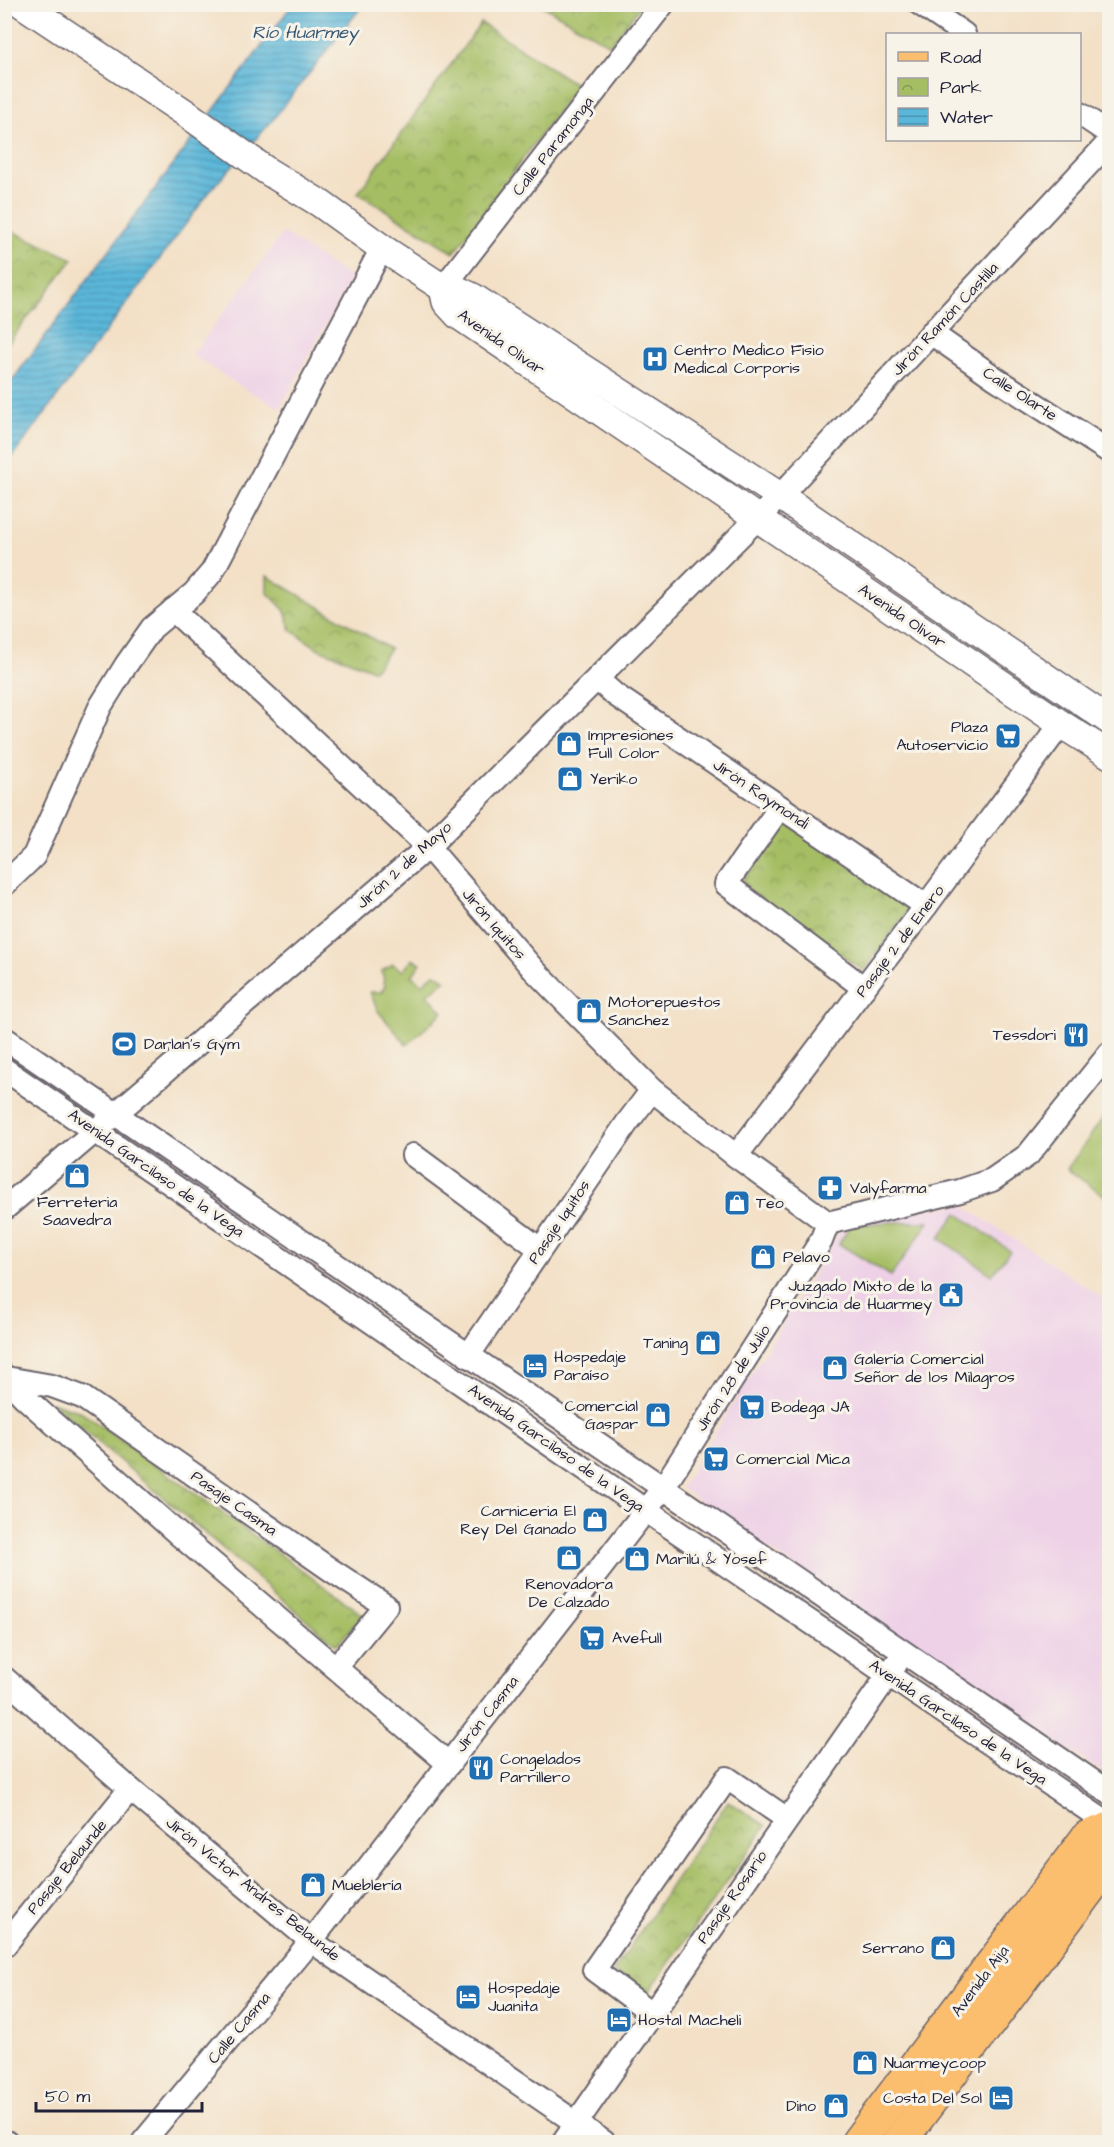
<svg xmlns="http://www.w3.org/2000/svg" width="1114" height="2147" font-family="'Architects Daughter',sans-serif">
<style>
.built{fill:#eed0e7}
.grass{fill:#a5be64;stroke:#647050;stroke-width:1.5}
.park{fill:url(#park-crowns);stroke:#647050;stroke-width:1.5}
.water{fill:url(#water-rules);stroke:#3e6c8a;stroke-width:1.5}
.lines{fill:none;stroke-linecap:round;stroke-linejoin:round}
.minor-casing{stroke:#6b646c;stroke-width:26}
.tertiary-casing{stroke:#6b646c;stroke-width:30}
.primary-casing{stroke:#6b646c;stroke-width:36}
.minor{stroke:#fff;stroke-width:22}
.tertiary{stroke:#fff;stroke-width:27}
.primary{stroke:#fbbd6e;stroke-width:33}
.labels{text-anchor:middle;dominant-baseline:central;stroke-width:6;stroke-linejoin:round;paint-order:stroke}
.street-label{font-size:16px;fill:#22223b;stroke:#f7f3e8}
.poi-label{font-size:16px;fill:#22223b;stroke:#f7f3e8;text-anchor:start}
.water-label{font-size:18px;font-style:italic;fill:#365672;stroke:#f7f3e8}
</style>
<defs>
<pattern id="park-crowns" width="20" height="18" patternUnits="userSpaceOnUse" patternTransform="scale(1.5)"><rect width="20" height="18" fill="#a5be64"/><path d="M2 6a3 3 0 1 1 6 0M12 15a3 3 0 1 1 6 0" fill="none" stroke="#869a54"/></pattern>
<pattern id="water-rules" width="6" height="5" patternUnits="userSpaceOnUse" patternTransform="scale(1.5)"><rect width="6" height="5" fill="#5bb7d9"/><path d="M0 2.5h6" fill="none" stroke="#4b94b1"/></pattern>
</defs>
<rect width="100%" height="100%" fill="#f7f3e8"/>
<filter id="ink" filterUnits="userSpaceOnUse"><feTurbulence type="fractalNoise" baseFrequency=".0167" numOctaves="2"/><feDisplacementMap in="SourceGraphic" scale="12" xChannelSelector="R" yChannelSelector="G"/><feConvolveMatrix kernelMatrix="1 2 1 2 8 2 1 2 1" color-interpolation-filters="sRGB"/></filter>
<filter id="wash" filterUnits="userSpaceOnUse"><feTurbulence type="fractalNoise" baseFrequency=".008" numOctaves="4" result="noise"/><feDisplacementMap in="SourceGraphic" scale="24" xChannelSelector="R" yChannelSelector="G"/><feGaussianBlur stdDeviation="1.35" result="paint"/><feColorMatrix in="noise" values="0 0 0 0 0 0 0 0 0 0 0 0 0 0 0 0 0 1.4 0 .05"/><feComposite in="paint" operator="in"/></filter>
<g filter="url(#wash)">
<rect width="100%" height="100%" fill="#f3e0c6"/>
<!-- built -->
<g class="built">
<path d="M283,233L351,278L280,408L242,387L192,355Z"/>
<path d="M962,1205L1109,1302V1776L919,1653L681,1488L848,1218Z"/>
</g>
<!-- grass -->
<g class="grass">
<path d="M412,959L421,963L412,976L422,984L435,973L446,980L427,994L443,1012L407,1045L378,1011L370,992H381L385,986L382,971L393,964L403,971Z"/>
<path d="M1109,1109L1110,1198L1109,1199L1067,1169Z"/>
<path d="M957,1213L1010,1251L992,1275L939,1238Z"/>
<path d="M887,1222H929L891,1276L839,1244L850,1226Z"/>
</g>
<!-- park -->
<g class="park">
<path d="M541,5L641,4V5L610,45Z"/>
<path d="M481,23L577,85L454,253L358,193Z"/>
<path d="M5,228L73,259L5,347Z"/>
<path d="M267,576L390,649L374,670L319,649L291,630L285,611L267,592Z"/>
<path d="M786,822L912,905L864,971L740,884Z"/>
<path d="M51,1402L82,1412L364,1615L336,1645Z"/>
<path d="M728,1801L766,1826L648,1993L613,1972Z"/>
</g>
<!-- water -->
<path class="water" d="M292,5H363L271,122L211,190L5,467V390Z"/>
</g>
<g filter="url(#ink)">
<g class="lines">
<!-- minor casing -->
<g class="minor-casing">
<g id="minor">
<path d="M920,4L964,34"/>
<path d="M1080,114L1110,134"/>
<path d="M443,288L663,4"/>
<path d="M931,333L995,378L1110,452"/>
<path d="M173,610L428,847L534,970L652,1090L736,1156L828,1223"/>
<path d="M597,679L614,694L926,906"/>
<path d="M780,807L726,884L864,988"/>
<path d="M4,885L34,856L100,707L126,665L152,628L194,593L212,572L382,248"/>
<path d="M4,1038L1110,1793"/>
<path d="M4,1069L645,1510L1110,1825"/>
<path d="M413,1155L540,1249"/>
<path d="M736,1156L926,906L1061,724"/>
<path d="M4,1209L428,847L780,496L1110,141"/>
<path d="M828,1223L960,1191L992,1180L1028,1155L1110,1053"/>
<path d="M468,1356L627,1123L652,1090"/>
<path d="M4,1376L24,1397L177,1533L449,1764"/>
<path d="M6,1378L52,1386L82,1397L331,1570L386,1606L336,1667"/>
<path d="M4,1678L130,1789L311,1941L604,2142"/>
<path d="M4,1946L130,1789"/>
<path d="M652,2013L594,1970L727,1778L787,1819"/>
<path d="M4,2141L6,2142"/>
<path d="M143,2142L311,1941L663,1488L821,1241L828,1223"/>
<path d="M563,2142L896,1664"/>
</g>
</g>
<!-- tertiary casing -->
<g class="tertiary-casing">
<g id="tertiary">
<path d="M22,4L187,114L267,171L321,204L382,248L443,288"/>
<path d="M443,288L446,302L458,315L1061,724L1110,755"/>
<path d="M443,288L458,290L473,297L780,496L1110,721"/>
</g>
</g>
<!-- primary casing -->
<g class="primary-casing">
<g id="primary">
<path d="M858,2142L1088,1837L1110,1829"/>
<path d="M899,2142L1110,1861"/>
</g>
</g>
<!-- minor -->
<use href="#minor" class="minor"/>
<!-- tertiary -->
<use href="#tertiary" class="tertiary"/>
<!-- primary -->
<use href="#primary" class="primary"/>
</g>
</g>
<!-- icons -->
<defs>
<g id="hospital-square" transform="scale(1.35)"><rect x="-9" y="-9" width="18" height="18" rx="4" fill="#1f6fb2" stroke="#f7f3e8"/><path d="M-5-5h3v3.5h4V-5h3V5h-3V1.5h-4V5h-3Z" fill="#fff"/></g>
<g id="supermarket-square" transform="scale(1.35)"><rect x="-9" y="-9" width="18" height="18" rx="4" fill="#1f6fb2" stroke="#f7f3e8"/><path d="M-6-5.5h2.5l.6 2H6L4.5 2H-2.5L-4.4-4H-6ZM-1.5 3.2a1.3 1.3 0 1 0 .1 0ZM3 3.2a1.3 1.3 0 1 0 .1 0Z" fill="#fff"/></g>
<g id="shop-square" transform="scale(1.35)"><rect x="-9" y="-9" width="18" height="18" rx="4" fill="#1f6fb2" stroke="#f7f3e8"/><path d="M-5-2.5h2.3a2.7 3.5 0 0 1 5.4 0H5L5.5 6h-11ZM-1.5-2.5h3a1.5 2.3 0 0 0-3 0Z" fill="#fff"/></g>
<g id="restaurant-square" transform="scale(1.35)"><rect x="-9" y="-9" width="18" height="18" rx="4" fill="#1f6fb2" stroke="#f7f3e8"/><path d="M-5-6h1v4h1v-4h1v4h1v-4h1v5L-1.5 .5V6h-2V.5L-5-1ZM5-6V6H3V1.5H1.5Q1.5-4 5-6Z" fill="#fff"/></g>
<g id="stadium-square" transform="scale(1.35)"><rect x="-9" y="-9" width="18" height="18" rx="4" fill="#1f6fb2" stroke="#f7f3e8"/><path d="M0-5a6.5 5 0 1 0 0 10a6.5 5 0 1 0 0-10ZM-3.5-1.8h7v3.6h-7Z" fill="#fff"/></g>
<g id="pharmacy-square" transform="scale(1.35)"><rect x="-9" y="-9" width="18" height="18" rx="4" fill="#1f6fb2" stroke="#f7f3e8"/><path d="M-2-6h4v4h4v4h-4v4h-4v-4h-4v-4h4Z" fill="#fff"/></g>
<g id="civic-square" transform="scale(1.35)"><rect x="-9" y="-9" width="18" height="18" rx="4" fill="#1f6fb2" stroke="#f7f3e8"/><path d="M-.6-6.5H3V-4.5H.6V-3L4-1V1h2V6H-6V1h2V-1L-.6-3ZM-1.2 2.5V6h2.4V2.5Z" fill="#fff"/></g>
<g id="hotel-square" transform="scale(1.35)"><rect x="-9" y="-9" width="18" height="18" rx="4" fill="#1f6fb2" stroke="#f7f3e8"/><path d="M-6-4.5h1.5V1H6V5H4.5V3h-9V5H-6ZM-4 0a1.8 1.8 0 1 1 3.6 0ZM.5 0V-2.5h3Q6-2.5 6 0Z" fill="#fff"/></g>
</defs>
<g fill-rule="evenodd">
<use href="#hospital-square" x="655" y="359"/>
<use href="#supermarket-square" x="1008" y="736"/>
<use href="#shop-square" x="569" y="744"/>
<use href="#shop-square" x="570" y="779"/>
<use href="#shop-square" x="589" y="1011"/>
<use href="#restaurant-square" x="1076" y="1035"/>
<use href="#stadium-square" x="124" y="1044"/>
<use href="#shop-square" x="77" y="1176"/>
<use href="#pharmacy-square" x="830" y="1188"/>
<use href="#shop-square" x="737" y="1203"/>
<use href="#shop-square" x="763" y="1257"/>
<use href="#civic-square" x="951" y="1295"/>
<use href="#shop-square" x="708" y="1343"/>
<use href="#hotel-square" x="535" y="1366"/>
<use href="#shop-square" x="835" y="1368"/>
<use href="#supermarket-square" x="752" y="1407"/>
<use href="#shop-square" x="658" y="1415"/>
<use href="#supermarket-square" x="716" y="1459"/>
<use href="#shop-square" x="595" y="1520"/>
<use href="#shop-square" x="569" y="1558"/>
<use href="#shop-square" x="637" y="1559"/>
<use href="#supermarket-square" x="592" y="1638"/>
<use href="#restaurant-square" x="481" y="1768"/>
<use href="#shop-square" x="313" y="1885"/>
<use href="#shop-square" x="943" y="1948"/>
<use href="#hotel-square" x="468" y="1997"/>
<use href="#hotel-square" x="619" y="2020"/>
<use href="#shop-square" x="865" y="2063"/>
<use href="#hotel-square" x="1001" y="2098"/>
<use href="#shop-square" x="836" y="2106"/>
</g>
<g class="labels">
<!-- street labels -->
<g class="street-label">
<text transform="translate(553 146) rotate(-52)">Calle Paramonga</text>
<text transform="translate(945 319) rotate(-47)">Jirón Ramón Castilla</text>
<text transform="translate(501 342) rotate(35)">Avenida Olivar</text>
<text transform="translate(1020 394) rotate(33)">Calle Olarte</text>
<text transform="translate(902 616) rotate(34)">Avenida Olivar</text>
<text transform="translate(761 794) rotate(34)">Jirón Raymondi</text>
<text transform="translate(404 865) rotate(-42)">Jirón 2 de Mayo</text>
<text transform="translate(494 924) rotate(49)">Jirón Iquitos</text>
<text transform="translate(900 941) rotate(-53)">Pasaje 2 de Enero</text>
<text transform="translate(156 1173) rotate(35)">Avenida Garcilaso de la Vega</text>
<text transform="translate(559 1222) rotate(-56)">Pasaje Iquitos</text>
<text transform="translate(733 1378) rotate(-57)">Jirón 28 de Julio</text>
<text transform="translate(556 1448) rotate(35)">Avenida Garcilaso de la Vega</text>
<text transform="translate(234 1503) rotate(35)">Pasaje Casma</text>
<text transform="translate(487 1714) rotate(-52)">Jirón Casma</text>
<text transform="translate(958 1722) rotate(34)">Avenida Garcilaso de la Vega</text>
<text transform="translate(67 1867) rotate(-51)">Pasaje Belaunde</text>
<text transform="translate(253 1889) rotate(39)">Jirón Victor Andres Belaunde</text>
<text transform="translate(732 1897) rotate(-55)">Pasaje Rosario</text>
<text transform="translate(980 1981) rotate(-53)">Avenida Aija</text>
<text transform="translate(239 2028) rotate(-50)">Calle Casma</text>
</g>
<!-- poi labels -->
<g class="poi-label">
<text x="674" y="350">Centro Medico Fisio<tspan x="674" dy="18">Medical Corporis</tspan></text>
<text x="988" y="727" text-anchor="end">Plaza<tspan x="988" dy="18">Autoservicio</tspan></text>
<text x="588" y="735">Impresiones<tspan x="588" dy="18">Full Color</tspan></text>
<text x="590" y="779">Yeriko</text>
<text x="608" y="1002">Motorepuestos<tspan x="608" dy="18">Sanchez</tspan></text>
<text x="1056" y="1035" text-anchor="end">Tessdori</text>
<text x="144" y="1044">Darlan's Gym</text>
<text x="850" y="1188">Valyfarma</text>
<text x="77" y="1202" text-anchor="middle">Ferreteria<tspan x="77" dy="18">Saavedra</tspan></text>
<text x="756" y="1203">Teo</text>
<text x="783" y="1257">Pelavo</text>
<text x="932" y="1286" text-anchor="end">Juzgado Mixto de la<tspan x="932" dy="18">Provincia de Huarmey</tspan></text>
<text x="688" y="1343" text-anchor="end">Taning</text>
<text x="554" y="1357">Hospedaje<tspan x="554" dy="18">Paraíso</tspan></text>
<text x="854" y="1359">Galería Comercial<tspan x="854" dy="18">Señor de los Milagros</tspan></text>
<text x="638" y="1406" text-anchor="end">Comercial<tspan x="638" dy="18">Gaspar</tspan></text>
<text x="771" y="1407">Bodega JA</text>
<text x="736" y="1459">Comercial Mica</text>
<text x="576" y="1511" text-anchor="end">Carniceria El<tspan x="576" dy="18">Rey Del Ganado</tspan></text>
<text x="656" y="1559">Marilú &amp; Yosef</text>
<text x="569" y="1584" text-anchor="middle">Renovadora<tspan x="569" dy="18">De Calzado</tspan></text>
<text x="612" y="1638">Avefull</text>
<text x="500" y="1759">Congelados<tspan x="500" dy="18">Parrillero</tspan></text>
<text x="332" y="1885">Mueblería</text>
<text x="924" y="1948" text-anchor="end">Serrano</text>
<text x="488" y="1988">Hospedaje<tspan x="488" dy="18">Juanita</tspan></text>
<text x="638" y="2020">Hostal Macheli</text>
<text x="884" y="2063">Nuarmeycoop</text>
<text x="982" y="2098" text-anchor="end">Costa Del Sol</text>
<text x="816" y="2106" text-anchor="end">Dino</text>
</g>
<!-- water labels -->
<g class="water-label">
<text x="305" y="32">Río Huarmey</text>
</g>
</g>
<!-- margin -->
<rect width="1114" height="2147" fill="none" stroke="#f7f3e8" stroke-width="24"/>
<!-- legend -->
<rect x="886" y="33" width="195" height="108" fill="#f7f3e8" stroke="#a29fa3" stroke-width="1.5"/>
<rect x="898" y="52" width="30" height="9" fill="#fbbd6e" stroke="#a29fa3" stroke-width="1.5"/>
<text x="940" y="63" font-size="18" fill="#22223b">Road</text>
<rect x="898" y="78" width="30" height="18" fill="url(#park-crowns)" stroke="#a29fa3" stroke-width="1.5"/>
<text x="940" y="93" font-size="18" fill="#22223b">Park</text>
<rect x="898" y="108" width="30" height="18" fill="url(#water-rules)" stroke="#a29fa3" stroke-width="1.5"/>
<text x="940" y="123" font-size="18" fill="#22223b">Water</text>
<!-- scale -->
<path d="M36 2102v9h166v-9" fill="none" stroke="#22223b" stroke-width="3"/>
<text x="45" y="2102" font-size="18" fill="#22223b" stroke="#f7f3e8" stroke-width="4.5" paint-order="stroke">50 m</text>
</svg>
